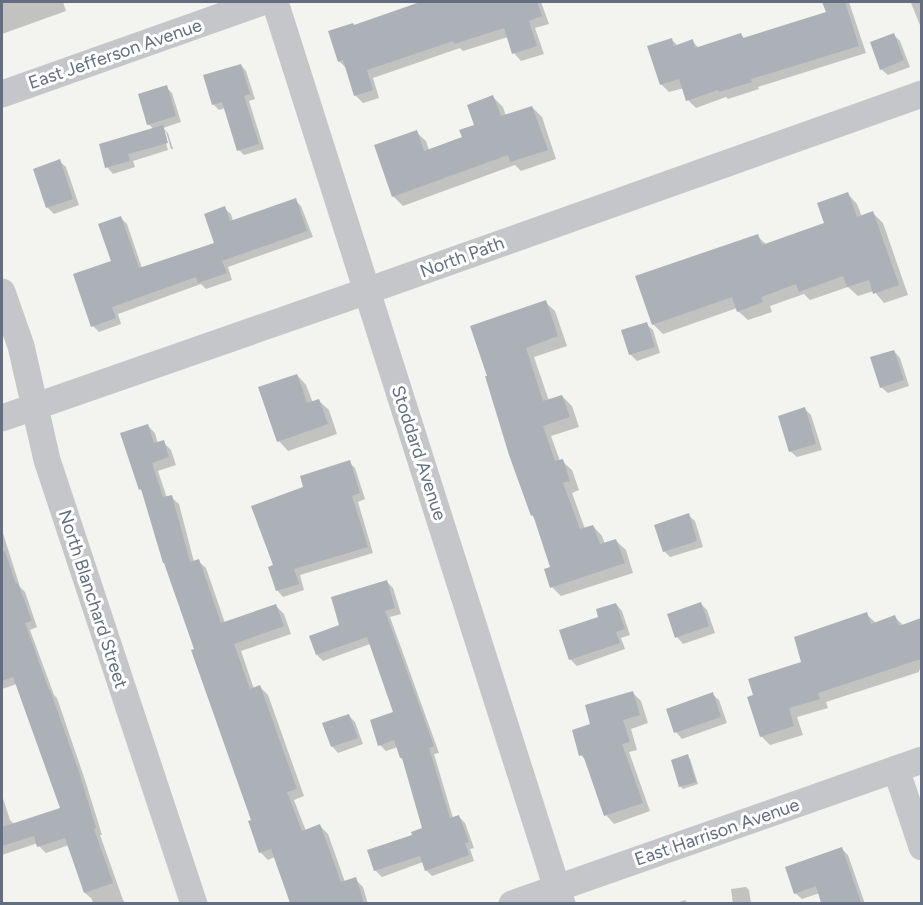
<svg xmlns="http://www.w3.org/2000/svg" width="923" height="905" font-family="Figtree,sans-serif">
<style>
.shadow{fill:#0003}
.building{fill:#acb1b7}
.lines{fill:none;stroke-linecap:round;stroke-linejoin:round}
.minor{stroke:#c4c6ca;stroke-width:27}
.labels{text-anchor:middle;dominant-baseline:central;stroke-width:6;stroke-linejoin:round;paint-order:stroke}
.street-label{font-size:18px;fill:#636e80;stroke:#fff}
</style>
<rect width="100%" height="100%" fill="#f3f4f0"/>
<!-- shadow -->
<g class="shadow">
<path d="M2,2H63L66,11L2,34Z"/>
<path d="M425,2H541L549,24L535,28L544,54L521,61L514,53L508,37L463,51L460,48L373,78L379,98L363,103L355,95L347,69L339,61L354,26Z"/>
<path d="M824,2H849L866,53L758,87L759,89L728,99L726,97L696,108L688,100L684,88L669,92L662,85L649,47L671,39L678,46L692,41L699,48L741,35L745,39L827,13Z"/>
<path d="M915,2H922V30L911,3Z"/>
<path d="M894,35L900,41L910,67L888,75L881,69Z"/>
<path d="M241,65L246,71L255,99L249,101L264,149L244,155L239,150L225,108L219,110L213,104Z"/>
<path d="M166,87L172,93L181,122L163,128L168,133L173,149H171L166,132H163L168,150L133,161L135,167L113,174L107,167L154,129L148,124Z"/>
<path d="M493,97L503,107L506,116L532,107L542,117L556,159L521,171L515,165L403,206L393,196L416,132L426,141L429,150L464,138L476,126Z"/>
<path d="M59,161L66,167L79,205L54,214L48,208L35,170Z"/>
<path d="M848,194L857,204L862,217L873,213L883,223L908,295L884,303L874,291L858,296L848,287L810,300L804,294L770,306L772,312L748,320L738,311L737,308L663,334L653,324L757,236L767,245L826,224Z"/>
<path d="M295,200L301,206L313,237L228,267L232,280L206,289L201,284L118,314L121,324L99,332L93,326L112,262L121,218L127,224L142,268L216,243L224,208L231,214L233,221Z"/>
<path d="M545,302L555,311L567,346L534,357L549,401L562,396L572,406L579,427L551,436L560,461H562L572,470L579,490L572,493L585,529L593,526L602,536L605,544L616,541L626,550L633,573L561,596L552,587V568L536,520L532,515L487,377Z"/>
<path d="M646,324L653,330L660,353L637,361L631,355L623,331Z"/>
<path d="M894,351L900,358L909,386L888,393L881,387Z"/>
<path d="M297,375L306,385L313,403L319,401L329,410L337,434L288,451L279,441L260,388Z"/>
<path d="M805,409L811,415L822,450L797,457L790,451Z"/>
<path d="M147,425L155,433L158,444L163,442L171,450L176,465L158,471L167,498L171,497L179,504L194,562L198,561L206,568L225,623L276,606L284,614L291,634L241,651L254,689L260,687L268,695L304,796L294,800L306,831L320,826L328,834L345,882L355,879L363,887L368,904H283L291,901L275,857L268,860L260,852L252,821L196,650L143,492L140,489Z"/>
<path d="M349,462L355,468L365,499L358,502L373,553L300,575L304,590L283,597L277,590L275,566L305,488Z"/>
<path d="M688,515L695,521L703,547L670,557L664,551Z"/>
<path d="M2,530L20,587L25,592L37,627L30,630L54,695L57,698L85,780L102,835H100L123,900L126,904H93L92,899L85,893L69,845L46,853L39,846L38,843L2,855V795L10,820L14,824L62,809L17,684L2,689Z"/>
<path d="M387,582L393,588L401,614L390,617L439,753L434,754L453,818L459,817L465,823L474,848L470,849L474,861L432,876L426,870L423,862L382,877L375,870L414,836L424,829L404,760L401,758L398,747L386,751L380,745L395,712L370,644L323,661L317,655L341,626Z"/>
<path d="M616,604L622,611L630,635L621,638L625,649L577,666L570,659L600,618Z"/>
<path d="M701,604L707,610L715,633L683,644L677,637Z"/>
<path d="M866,614L876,623L895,617L904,626L922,620V669L919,670V672L826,702L828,708L797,717L803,735L770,745L761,736L755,696L803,663Z"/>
<path d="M633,693L641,701L648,723L631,729L637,750L629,752L650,811L614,824L606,815L586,761L581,755L592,725Z"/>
<path d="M712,694L719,700L727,723L682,739L676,732Z"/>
<path d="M349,716L355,722L363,744L338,753L332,746Z"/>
<path d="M687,756L690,759L698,784L683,789L680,786Z"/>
<path d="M842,849L848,855L865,904H823L820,893L802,899L795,893Z"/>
<path d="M746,887L749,890L751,904H733L731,889Z"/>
<path d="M685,900L688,904H674Z"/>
</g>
<!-- building -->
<g class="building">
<path d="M420,2H537L542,16L529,21L537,46L512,54L504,28L454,44L453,41L367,70L373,90L354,96L343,60L338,62L328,31L353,23L354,25Z"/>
<path d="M822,2H845L859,46L751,79L752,82L719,92L718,90L686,101L679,79L660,85L647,46L672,38L674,46L693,39L695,48L741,33L743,38L826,12Z"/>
<path d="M894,33L904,60L880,70L870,42Z"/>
<path d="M241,64L250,94L244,96L259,144L237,151L222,102L212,105L203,75Z"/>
<path d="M167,85L176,116L147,125L138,94Z"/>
<path d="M493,95L501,116L532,106L548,150L510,162L508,155L392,197L374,145L417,130L424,151L462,137L459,130L474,125L467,105Z"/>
<path d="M163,125L168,143L128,154L130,161L105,168L99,144Z"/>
<path d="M60,159L73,199L46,208L33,169Z"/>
<path d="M848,192L857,217L873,211L899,285L873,294L869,280L847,287L843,276L799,292L796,284L761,297L763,302L737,312L732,297L652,325L635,276L758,234L762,245L824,223L817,203Z"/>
<path d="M296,198L307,231L222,261L227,273L198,283L196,277L112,307L116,318L91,327L73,274L111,261L98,224L121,216L139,268L214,243L204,214L225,206L230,221Z"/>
<path d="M546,300L558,336L526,348L543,401L562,395L570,417L543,426L555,461L563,459L570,481L563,483L580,529L593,525L600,544L616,539L625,563L550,588L544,569L550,567L533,515L531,516L509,455L485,376H487L470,326Z"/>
<path d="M647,322L655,347L629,355L621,330Z"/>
<path d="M894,350L904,380L880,388L870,357Z"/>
<path d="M297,374L307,403L319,399L328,424L277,442L258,387Z"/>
<path d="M805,407L816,444L789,452L778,416Z"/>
<path d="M148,424L154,443L164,440L169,457L152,463L163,497L172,495L190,562L199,559L221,623L276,604L284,626L234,644L250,689L260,685L297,789L287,792L302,831L320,824L341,882L356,877L364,903H290L271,849L259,853L248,821L251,820L191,650L194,649L164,563H163L141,489L139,490L120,433Z"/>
<path d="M350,460L360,493L352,496L368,547L294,569L299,584L276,591L268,567L273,565L251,506L303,487L300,476Z"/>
<path d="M689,513L697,541L663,552L654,525Z"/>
<path d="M5,551L16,584L18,583L32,621L25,623L49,690H50L79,772L96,828L94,829L113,883L84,893L65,838L37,847L34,836L2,846V827L60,808L13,677L2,681V552Z"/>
<path d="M387,580L395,608L385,611L434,746L429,748L450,818L459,815L469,842L465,843L469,855L425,871L420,856L374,871L367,850L412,835L411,832L422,828L402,758H400L394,740L378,746L370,720L393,712L367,637L316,655L309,636L339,625L331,597Z"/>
<path d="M701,602L709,626L675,638L667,614Z"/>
<path d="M616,603L625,629L616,632L620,643L569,660L559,630L598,617L596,609Z"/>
<path d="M867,612L871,624L895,615L899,626L921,618V659L818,693L820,699L789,708L794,726L760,737L747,697L753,695L748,679L801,662L794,637Z"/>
<path d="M633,691L640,715L623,720L630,742L622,744L643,803L604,816L583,755L579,756L572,730L590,724L585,705Z"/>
<path d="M713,692L721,717L674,733L666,709Z"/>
<path d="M349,714L358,738L331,747L322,723Z"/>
<path d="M688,754L696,782L679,787L671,760Z"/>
<path d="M842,847L861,903H821L816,886L794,894L785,867Z"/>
</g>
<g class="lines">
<!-- minor -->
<g class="minor">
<path d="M275,2L562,904"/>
<path d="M2,94L262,2"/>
<path d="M2,292L21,346L47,460L194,904"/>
<path d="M2,418L367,291L922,94"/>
<path d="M896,769L922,847"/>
<path d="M512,904L922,760"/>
</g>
</g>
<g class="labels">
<!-- street labels -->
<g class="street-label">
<text transform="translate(115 54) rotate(-19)">East Jefferson Avenue</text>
<text transform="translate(462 257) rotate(-20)">North Path</text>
<text transform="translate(419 453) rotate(72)">Stoddard Avenue</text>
<text transform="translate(93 599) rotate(72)">North Blanchard Street</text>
<text transform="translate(717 832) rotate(-19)">East Harrison Avenue</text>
</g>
</g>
<!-- border -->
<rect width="923" height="905" fill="none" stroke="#636e80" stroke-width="6"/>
</svg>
